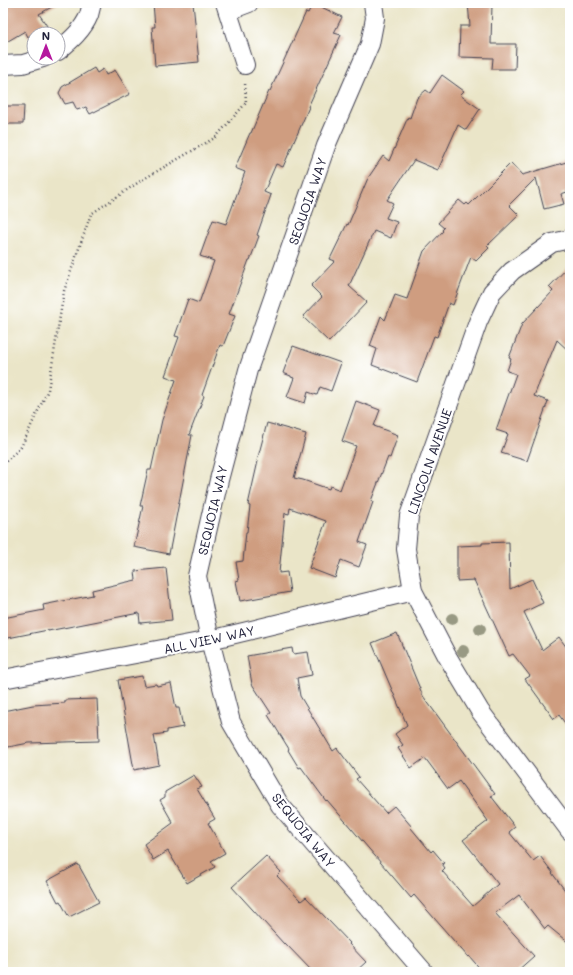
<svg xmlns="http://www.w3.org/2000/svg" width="573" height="975" font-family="Mali,sans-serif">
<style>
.building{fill:#cf9d80}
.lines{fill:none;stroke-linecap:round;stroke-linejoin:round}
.street-casing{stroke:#403f50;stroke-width:20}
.path{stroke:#403f50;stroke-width:2.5;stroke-dasharray:1 3;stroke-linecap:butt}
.street{stroke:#fff;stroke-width:18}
.tree{fill:#989983}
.labels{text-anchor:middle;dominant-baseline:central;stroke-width:4;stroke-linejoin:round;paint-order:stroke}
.street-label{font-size:13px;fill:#22223b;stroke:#fff}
</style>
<rect width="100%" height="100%" fill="#fff"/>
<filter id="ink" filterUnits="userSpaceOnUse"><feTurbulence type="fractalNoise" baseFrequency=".025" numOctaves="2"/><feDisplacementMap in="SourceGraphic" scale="8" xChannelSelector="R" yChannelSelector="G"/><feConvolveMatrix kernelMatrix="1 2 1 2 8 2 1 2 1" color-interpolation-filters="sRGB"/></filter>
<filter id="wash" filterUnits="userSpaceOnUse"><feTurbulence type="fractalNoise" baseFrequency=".012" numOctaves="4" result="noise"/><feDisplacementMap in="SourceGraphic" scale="16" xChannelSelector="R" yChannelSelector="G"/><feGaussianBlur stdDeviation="0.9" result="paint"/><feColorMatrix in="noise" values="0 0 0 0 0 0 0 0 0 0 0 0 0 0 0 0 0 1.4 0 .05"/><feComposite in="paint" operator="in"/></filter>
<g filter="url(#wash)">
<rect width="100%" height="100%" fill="#eae5c8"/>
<g id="blocks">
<!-- building -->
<g class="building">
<path d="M3,3H59L39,14L47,26L28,37L25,31L3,44Z"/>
<path d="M153,3H193L199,62L155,66L152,27H155Z"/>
<path d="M313,3L342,17L334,33L341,35L308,107H309L283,167L276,164L264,192L271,195L257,235L259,236L250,260H249L229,314L235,316L223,346L220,345L202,395L204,396L189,435H192L169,554L134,547L143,506H140L148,470H151L162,420L176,380L165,376L179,337L175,336L188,299L199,303L214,261L200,256L213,220L226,224L245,172L235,168L250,133H251L269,91H270L306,12L308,13Z"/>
<path d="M468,3H492L491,44H516L515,69H492L493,58L459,57L460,26H470Z"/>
<path d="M94,68L97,73L103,69L106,75L115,70L130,94L90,114L86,107L77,110L73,102L65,104L59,93L62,87Z"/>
<path d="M442,75L464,91L460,95L480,109L466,130L458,125L438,170L414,160L387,200L393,203L386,218L397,222L391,238L374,231L349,286L367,302L329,342L303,317L322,297L311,286L335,261L330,259L347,224L348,225L368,178L383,156L389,161L408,117L410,118L417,98L426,90L430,93Z"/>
<path d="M3,106H24L23,124H3Z"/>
<path d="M570,161V191L561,194L564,204L544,209L536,178L509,205L519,215L487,246L489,248L476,261L471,257L453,305L449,303L437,337L434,336L417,382L372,365L377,349L370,346L381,316L385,320L395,295L407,299L424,251L443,231L442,230L444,228L438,223L459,200L465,205L467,203L469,205L511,163L522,175Z"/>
<path d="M570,265V352L557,340L534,396L548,401L527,461L501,453L508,434L496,430L516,374L507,371L511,359L509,358L522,324L553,291L549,287Z"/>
<path d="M293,346L341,363L331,391L320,387L317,395L308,392L305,403L287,397L294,378L291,377V376L283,373Z"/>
<path d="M356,401L380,410L374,426L398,435L390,458L388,457L371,501L373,502L359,542L367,545L359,567L341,560L335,578L309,568L326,521L290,508L289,514L285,513L279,573L287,572L290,592L240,601L236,581L239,580L236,562L243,561L246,532H247L250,506L248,505L258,461H257L267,423L306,434L294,478L303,480L329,489L330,486L340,490L356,446L342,441Z"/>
<path d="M509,542L510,589L532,579L543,603L524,612L542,650L559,637L570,652V730L559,715L554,719L525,679L530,676L513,654L509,656L474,580L457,581V546L482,545V543Z"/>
<path d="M166,568L172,620L140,623L139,613L48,631V630L3,639V618L44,610L43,605L93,595L92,590L136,580L135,571Z"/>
<path d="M397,633L423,696L495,794L491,796L515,827L509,832L533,861L540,856L553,873H552L570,897V944L548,926L545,929L519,895L495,913L534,956L516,972H483L469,956L468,957L414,895L411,898L327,800L326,801L301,767L299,768L288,750L289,749L268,715L271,713L252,684L247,656L292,648L293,654L308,652L312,675L297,678L300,696L333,751L337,748L359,777L356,779L386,813L394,806L412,827L411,828L431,852L433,850L444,863L442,864L445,868L442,871L473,906L498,884L463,840L488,821L459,781L448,789L425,758L411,768L398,748L403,745L395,734L407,725L372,643Z"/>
<path d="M142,676L144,686L156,684L157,686L171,683L176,708H179L183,727L167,730V733L154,735L159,765L134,770L118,680Z"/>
<path d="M97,699L99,741L29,743L3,748V711L33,705L65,703V700Z"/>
<path d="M194,775L202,787L197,789L215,819L208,823L225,853L211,861L215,867L187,883L168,851L153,860L144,844L173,823L160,800L165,797V792Z"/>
<path d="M266,856L281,872L277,876L301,901L306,897L350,943L349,944L366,962L355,972H313L285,943L284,944L232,887Z"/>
<path d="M78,864L99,902L69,917L60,901L58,902L47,881Z"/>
</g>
</g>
</g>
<g filter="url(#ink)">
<use href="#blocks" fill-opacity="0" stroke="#403f50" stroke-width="1"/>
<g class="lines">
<!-- street casing -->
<g class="street-casing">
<g id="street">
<path d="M225,3L245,65"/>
<path d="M373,3L375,18L370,44L326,146L248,370L219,480L197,576L210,640L231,722L280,805L424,972"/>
<path d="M228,11L249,3"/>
<path d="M58,51C70,41 83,30 89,15C90,11 91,7 92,3"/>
<path d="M3,65L23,64L43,58"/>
<path d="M570,239L552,243L512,271L492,292L478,322L409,516L406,549L413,591L447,656L480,711L570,831"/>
<path d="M3,679L210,640L413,591"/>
</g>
</g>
<!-- path -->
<path class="path" d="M3,464L21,447L48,390L64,291L91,214L142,180L216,137L246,103L245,83"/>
<!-- street -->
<use href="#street" class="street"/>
</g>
<!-- trees -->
<g class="tree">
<circle cx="452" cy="619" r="6"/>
<circle cx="480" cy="629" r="6"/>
<circle cx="463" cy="651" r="6"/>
</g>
</g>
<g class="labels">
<!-- street labels -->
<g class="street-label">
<text transform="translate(307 201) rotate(-71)">SEQUOIA WAY</text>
<text transform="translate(429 461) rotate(-71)">LINCOLN AVENUE</text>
<text transform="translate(212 510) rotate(-77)">SEQUOIA WAY</text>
<text transform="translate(209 639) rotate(-12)">ALL VIEW WAY</text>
<text transform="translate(304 830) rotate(51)">SEQUOIA WAY</text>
</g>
</g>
<!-- margin -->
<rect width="573" height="975" fill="none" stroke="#fff" stroke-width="16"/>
<!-- north arrow -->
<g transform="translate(46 46)"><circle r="19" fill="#ffffff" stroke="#a7a7b1"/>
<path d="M0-3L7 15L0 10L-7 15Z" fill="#b5179e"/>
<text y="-6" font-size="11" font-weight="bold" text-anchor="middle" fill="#22223b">N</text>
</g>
</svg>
